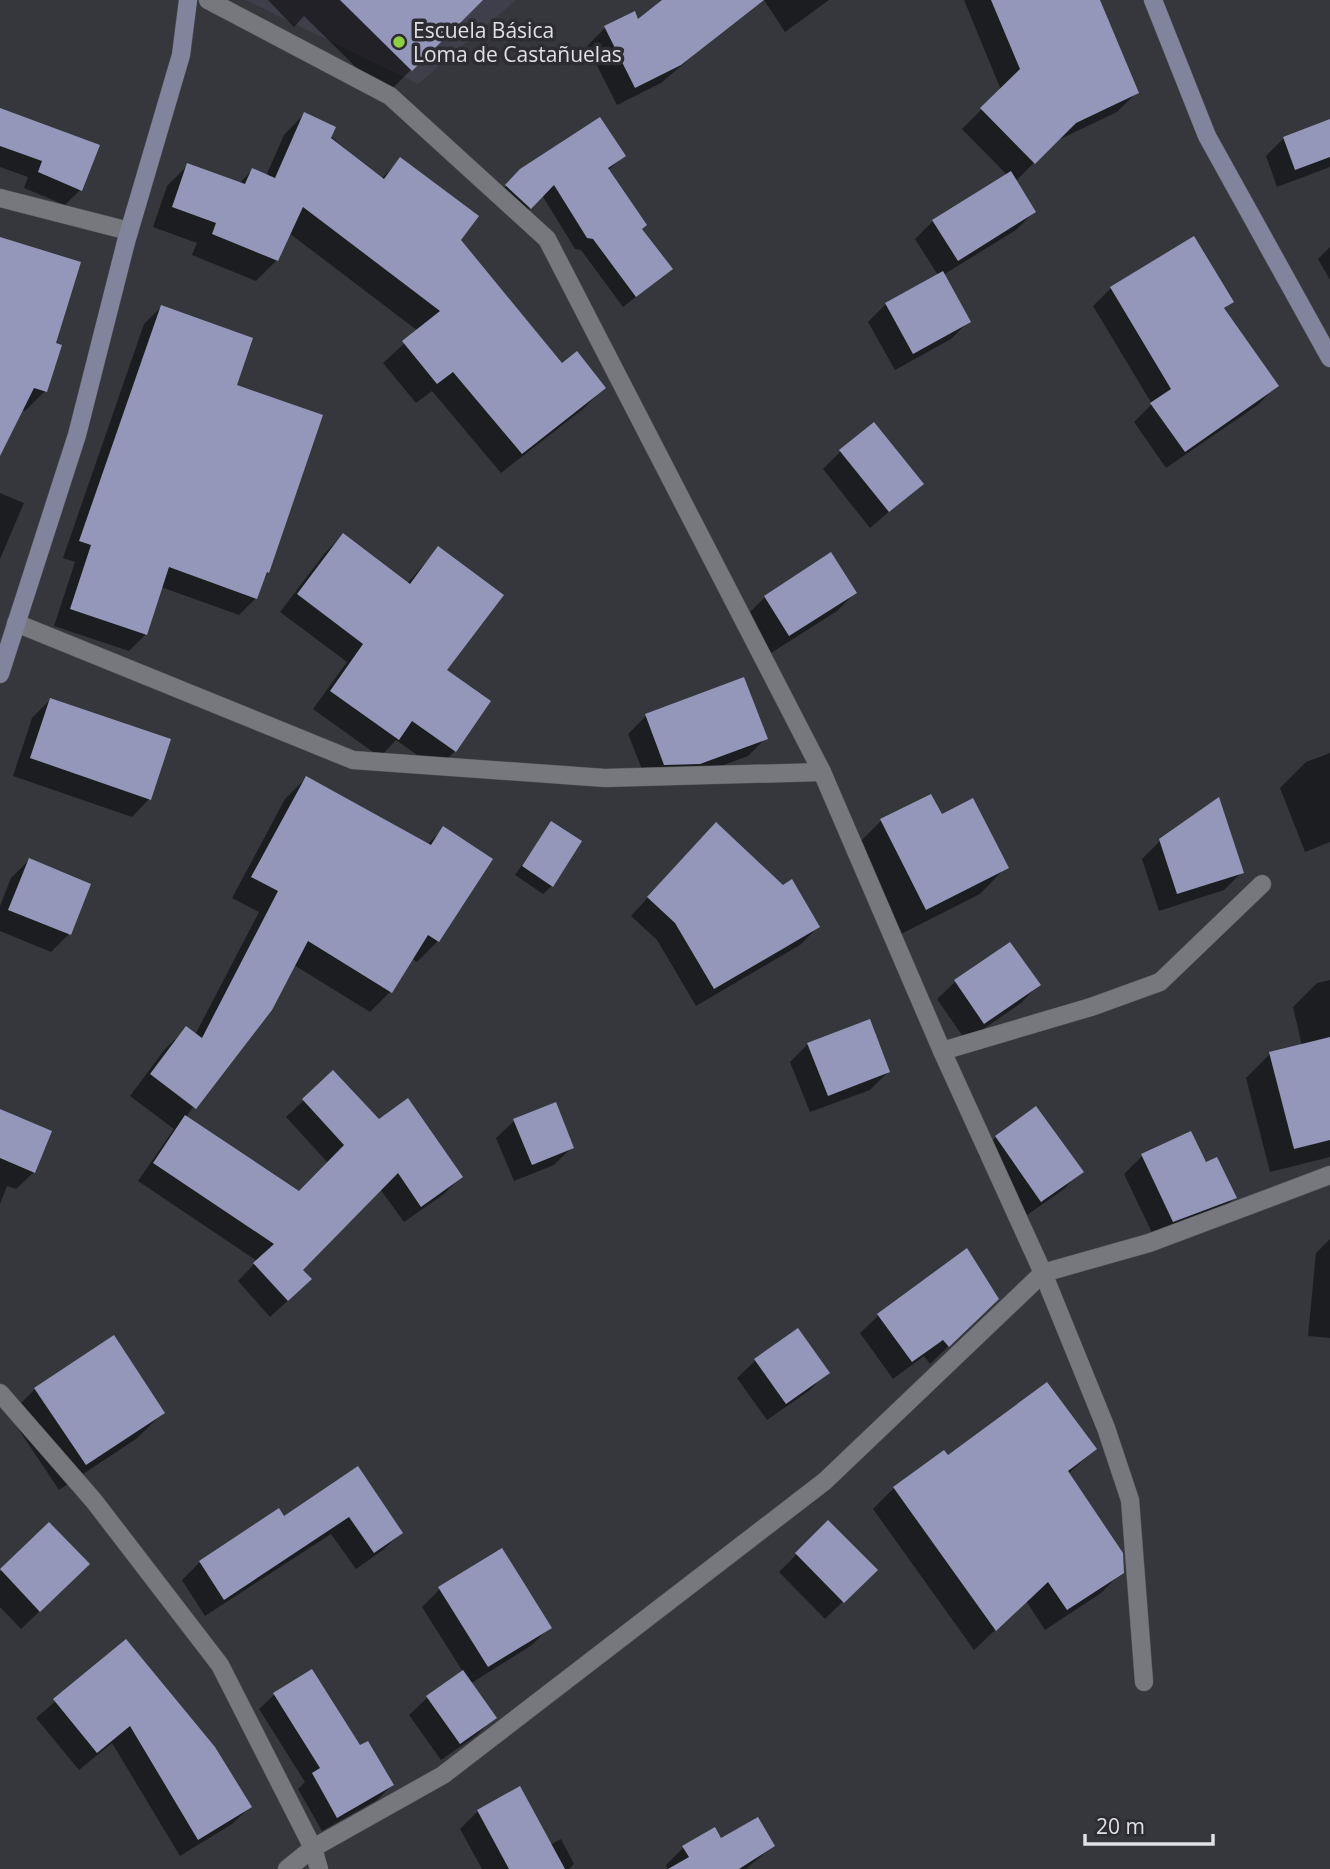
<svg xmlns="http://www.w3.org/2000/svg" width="1330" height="1869" font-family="'Open Sans',sans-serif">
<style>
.built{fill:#3e3f4a}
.shadow{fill:#0007}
.building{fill:#9497ba}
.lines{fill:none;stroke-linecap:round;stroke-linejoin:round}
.street-casing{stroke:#535459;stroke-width:19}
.secondary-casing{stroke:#535459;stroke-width:19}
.street{stroke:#77787e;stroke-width:18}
.secondary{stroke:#82849e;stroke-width:18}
.poi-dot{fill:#8fcd42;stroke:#2c2c32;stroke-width:2.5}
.labels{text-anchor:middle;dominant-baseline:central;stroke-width:7;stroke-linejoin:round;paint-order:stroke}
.poi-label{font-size:21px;fill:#dfe0e3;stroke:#2c2c32;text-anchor:start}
</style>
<rect width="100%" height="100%" fill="#36373c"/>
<!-- built -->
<path class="built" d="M246,0H516L418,84Z"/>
<!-- shadow -->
<g class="shadow">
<path d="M268,0H480L385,96L304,16L294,27Z"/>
<path d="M665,0H720L735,20L661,83L617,105L587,46L605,28L638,21Z"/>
<path d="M764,0H829L785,32Z"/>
<path d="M964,0H1098L1137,92L1117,112L1054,142L1015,182L1034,212L1016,230L943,275L968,322L951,339L895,370L868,322L886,304L938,275L915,239L933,221L1009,177L962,129L1001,90Z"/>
<path d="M304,114L381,179L400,160L459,240L562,365L604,388L583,409L501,473L432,391L416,403L383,363L418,331L289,233L277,260L256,281L192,255L197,243L153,227L167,186L188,165L239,184L252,170L266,176L284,135Z"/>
<path d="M0,116L80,190L65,205L24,188L28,177L0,167Z"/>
<path d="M1330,121V167L1277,187L1266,156L1284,138Z"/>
<path d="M624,156L608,170L640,229L671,269L623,307L581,250L575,249L542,195L519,220L495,198L509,183Z"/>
<path d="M0,238L54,344L45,391L25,411L21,410L0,452Z"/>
<path d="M1193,239L1232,302L1223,310L1276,386L1259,404L1166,468L1134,422L1152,404L1093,306L1111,288Z"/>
<path d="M1330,247V280L1318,259Z"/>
<path d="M161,307L235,386L268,572L256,598L239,615L161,587L146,634L129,651L54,626L75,562L63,558L144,324Z"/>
<path d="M840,452L921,484L870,528L823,469Z"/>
<path d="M0,493L24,503L0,559Z"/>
<path d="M343,535L407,584L438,548L444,670L455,751L437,769L396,740L380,757L313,709L347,662L280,612L325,553Z"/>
<path d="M855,593L837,611L771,653L747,615L765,597Z"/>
<path d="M50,700L149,799L132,817L13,776L32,718Z"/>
<path d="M646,716L766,738L748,756L681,781L647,782L628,734Z"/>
<path d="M1330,753V842L1305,852L1280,788L1306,762Z"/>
<path d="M306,778L427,845L444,828L438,941L417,962L411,958L390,992L370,1012L294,965L186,1117L299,1193L328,1163L286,1117L333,1073L379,1121L461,1177L444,1194L404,1222L380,1189L301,1270L293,1296L270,1317L238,1281L257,1261L138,1181L174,1129L130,1096L165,1049L186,1029L195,1035L259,912L232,898L285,799Z"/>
<path d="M941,817L1006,867L980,894L899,935L855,847L881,821Z"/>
<path d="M551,823L552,886L543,894L515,875Z"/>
<path d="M1160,841L1242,872L1224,890L1159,911L1142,859Z"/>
<path d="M698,842L818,927L800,945L696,1006L657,940L631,916Z"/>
<path d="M29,860L69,934L51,952L0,931V906L11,878Z"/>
<path d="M1009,944L1038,985L1021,1003L966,1041L937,999L955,982Z"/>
<path d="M1330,980V1157L1270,1172L1246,1078L1270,1054L1302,1046L1293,1007L1317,983Z"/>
<path d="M808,1044L888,1072L870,1090L810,1112L790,1062Z"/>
<path d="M1036,1109L1081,1171L1064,1189L1023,1218L978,1155L996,1137Z"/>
<path d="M0,1111L34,1172L16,1189L7,1186L0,1204Z"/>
<path d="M514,1121L572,1147L554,1165L514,1181L496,1138Z"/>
<path d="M1142,1156L1206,1165L1235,1197L1217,1215L1155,1239L1124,1174Z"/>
<path d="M1330,1239V1338L1308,1336L1316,1253Z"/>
<path d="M967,1251L979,1317L930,1364L924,1356L893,1379L860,1333L878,1316Z"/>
<path d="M798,1331L827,1372L810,1390L767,1420L737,1378L755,1361Z"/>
<path d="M35,1389L163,1413L136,1439L59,1490L9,1415Z"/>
<path d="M1095,1449L1068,1474L1122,1572L1101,1593L1045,1630L1026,1601L974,1650L873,1509L894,1488Z"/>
<path d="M357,1469L401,1533L383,1550L356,1569L331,1534L205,1616L182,1580L200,1562L284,1519Z"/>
<path d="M828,1523L875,1570L825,1619L779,1572Z"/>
<path d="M49,1524L70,1582L21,1629L0,1607V1572Z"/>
<path d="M440,1589L549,1628L532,1645L470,1684L494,1717L477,1735L441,1760L409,1715L427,1698L463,1672L422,1607Z"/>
<path d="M126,1641L250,1807L232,1824L180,1856L112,1743L79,1770L36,1718Z"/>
<path d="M311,1671L359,1748L392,1785L377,1800L322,1831L298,1789L305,1782L259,1709L274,1695Z"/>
<path d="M478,1811L550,1845L561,1839L574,1864L569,1869H482L460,1829Z"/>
<path d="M721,1841L773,1846L746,1869H668L666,1865L684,1847Z"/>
</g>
<!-- building -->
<g class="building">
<path d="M340,0H483L412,71Z"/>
<path d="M662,0H764L681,65L635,88L604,26L635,11L638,19Z"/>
<path d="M991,0H1100L1139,93L1076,123L1035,164L980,108L1020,69Z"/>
<path d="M0,108L100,145L82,191L38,172L42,161L0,146Z"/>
<path d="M304,112L336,127L331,138L384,179L400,157L479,216L461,240L562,363L577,351L606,388L522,454L453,372L437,384L402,341L440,311L303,207L278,261L212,234L216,223L172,207L187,163L245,184L252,168L275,178Z"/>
<path d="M600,117L626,156L608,168L647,225L642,229L673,269L636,297L593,239L587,238L554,185L531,209L505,185L520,169Z"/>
<path d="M1330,119V157L1295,170L1283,137Z"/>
<path d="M1011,171L1036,212L958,261L932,220Z"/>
<path d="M1194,236L1234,302L1224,308L1279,386L1185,452L1150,403L1171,389L1110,287Z"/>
<path d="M0,237L81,262L56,343L62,345L47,392L34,388L0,456Z"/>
<path d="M943,271L971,322L913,354L885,303Z"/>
<path d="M161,305L253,338L237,385L323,415L269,573L267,572L257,599L169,567L147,635L70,609L91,545L79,541Z"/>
<path d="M874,422L924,484L889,512L839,450Z"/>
<path d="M343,533L410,584L438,546L504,595L447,670L491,701L456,752L412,721L399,740L330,691L363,644L297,594Z"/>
<path d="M831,552L857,593L789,636L764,596Z"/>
<path d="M744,677L768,739L700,764L664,765L645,714Z"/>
<path d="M50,698L171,739L151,800L30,758Z"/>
<path d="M306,776L431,845L443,826L493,859L439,942L428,935L392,993L308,941L272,1010L196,1109L150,1074L186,1026L202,1038L278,891L251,877Z"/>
<path d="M931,794L942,814L973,798L1009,868L926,910L880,819Z"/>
<path d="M1219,797L1244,873L1177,894L1159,839Z"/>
<path d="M551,821L582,841L553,887L522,866Z"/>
<path d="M716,822L783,885L792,879L820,927L714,989L675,923L647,897Z"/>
<path d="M29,858L91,884L71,935L8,910Z"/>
<path d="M1010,942L1041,985L984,1024L954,980Z"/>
<path d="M870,1019L890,1072L828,1096L807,1043Z"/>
<path d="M1330,1037V1140L1294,1149L1269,1052Z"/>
<path d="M333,1070L379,1119L408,1098L463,1177L421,1207L398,1173L303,1270L312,1279L288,1301L253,1263L274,1244L153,1163L185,1115L299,1191L344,1145L302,1099Z"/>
<path d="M556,1102L574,1148L532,1165L513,1119Z"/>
<path d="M1036,1106L1084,1172L1041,1202L995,1136Z"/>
<path d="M0,1109L52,1131L35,1173L0,1158Z"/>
<path d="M1191,1131L1206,1162L1217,1157L1237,1198L1173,1222L1141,1154Z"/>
<path d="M967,1248L999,1299L949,1347L943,1340L912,1362L877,1314Z"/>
<path d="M798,1328L830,1373L786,1404L754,1359Z"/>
<path d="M114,1335L165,1413L86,1465L34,1388Z"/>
<path d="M1047,1382L1097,1449L1068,1471L1123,1553L1124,1573L1067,1610L1048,1582L996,1631L893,1487L944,1450L948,1455Z"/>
<path d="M358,1466L403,1533L374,1553L349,1517L224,1600L199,1561L279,1508L284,1516Z"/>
<path d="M828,1520L878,1570L844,1603L795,1553Z"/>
<path d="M49,1522L90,1564L40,1612L0,1569Z"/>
<path d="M502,1548L552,1628L488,1667L438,1587Z"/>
<path d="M126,1639L215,1747L252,1807L198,1840L130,1726L97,1753L53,1699Z"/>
<path d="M312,1669L360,1745L368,1741L394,1785L337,1818L312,1773L320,1768L273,1693Z"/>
<path d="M463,1670L497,1718L460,1744L426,1696Z"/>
<path d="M520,1786L565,1869H509L477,1810Z"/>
<path d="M758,1817L775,1846L739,1869H668L689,1857L682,1846L715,1827L721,1838Z"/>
</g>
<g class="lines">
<!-- street casing -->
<g class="street-casing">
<g id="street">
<path d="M208,0L390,96L547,239L822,772L942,1051L1043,1273L1106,1428L1130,1500L1144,1682"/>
<path d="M0,198L129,231"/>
<path d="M16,623L353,760L605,778L822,772"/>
<path d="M942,1051L1091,1007L1160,982L1262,884"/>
<path d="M0,1393L94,1501L220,1665L313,1848L319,1869"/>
<path d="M287,1869L313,1848L443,1775L825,1481L1043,1273L1149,1243L1330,1175"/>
</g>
</g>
<!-- secondary casing -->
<g class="secondary-casing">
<g id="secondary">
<path d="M1153,0L1207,136L1330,358"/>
<path d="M0,674L77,435L126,242L181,55L188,0"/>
</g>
</g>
<!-- street -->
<use href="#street" class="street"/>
<!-- secondary -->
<use href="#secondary" class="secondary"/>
</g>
<!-- markers -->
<circle class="poi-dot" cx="399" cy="42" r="7"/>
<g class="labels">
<!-- poi labels -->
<g class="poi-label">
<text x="413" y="30">Escuela Básica<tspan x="413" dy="24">Loma de Castañuelas</tspan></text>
</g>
</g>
<!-- scale -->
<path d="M1085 1834v10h128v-10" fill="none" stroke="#dfe0e3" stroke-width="3.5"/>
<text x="1096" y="1834" font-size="21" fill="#dfe0e3" stroke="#2c2c32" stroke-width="5" paint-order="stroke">20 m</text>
</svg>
